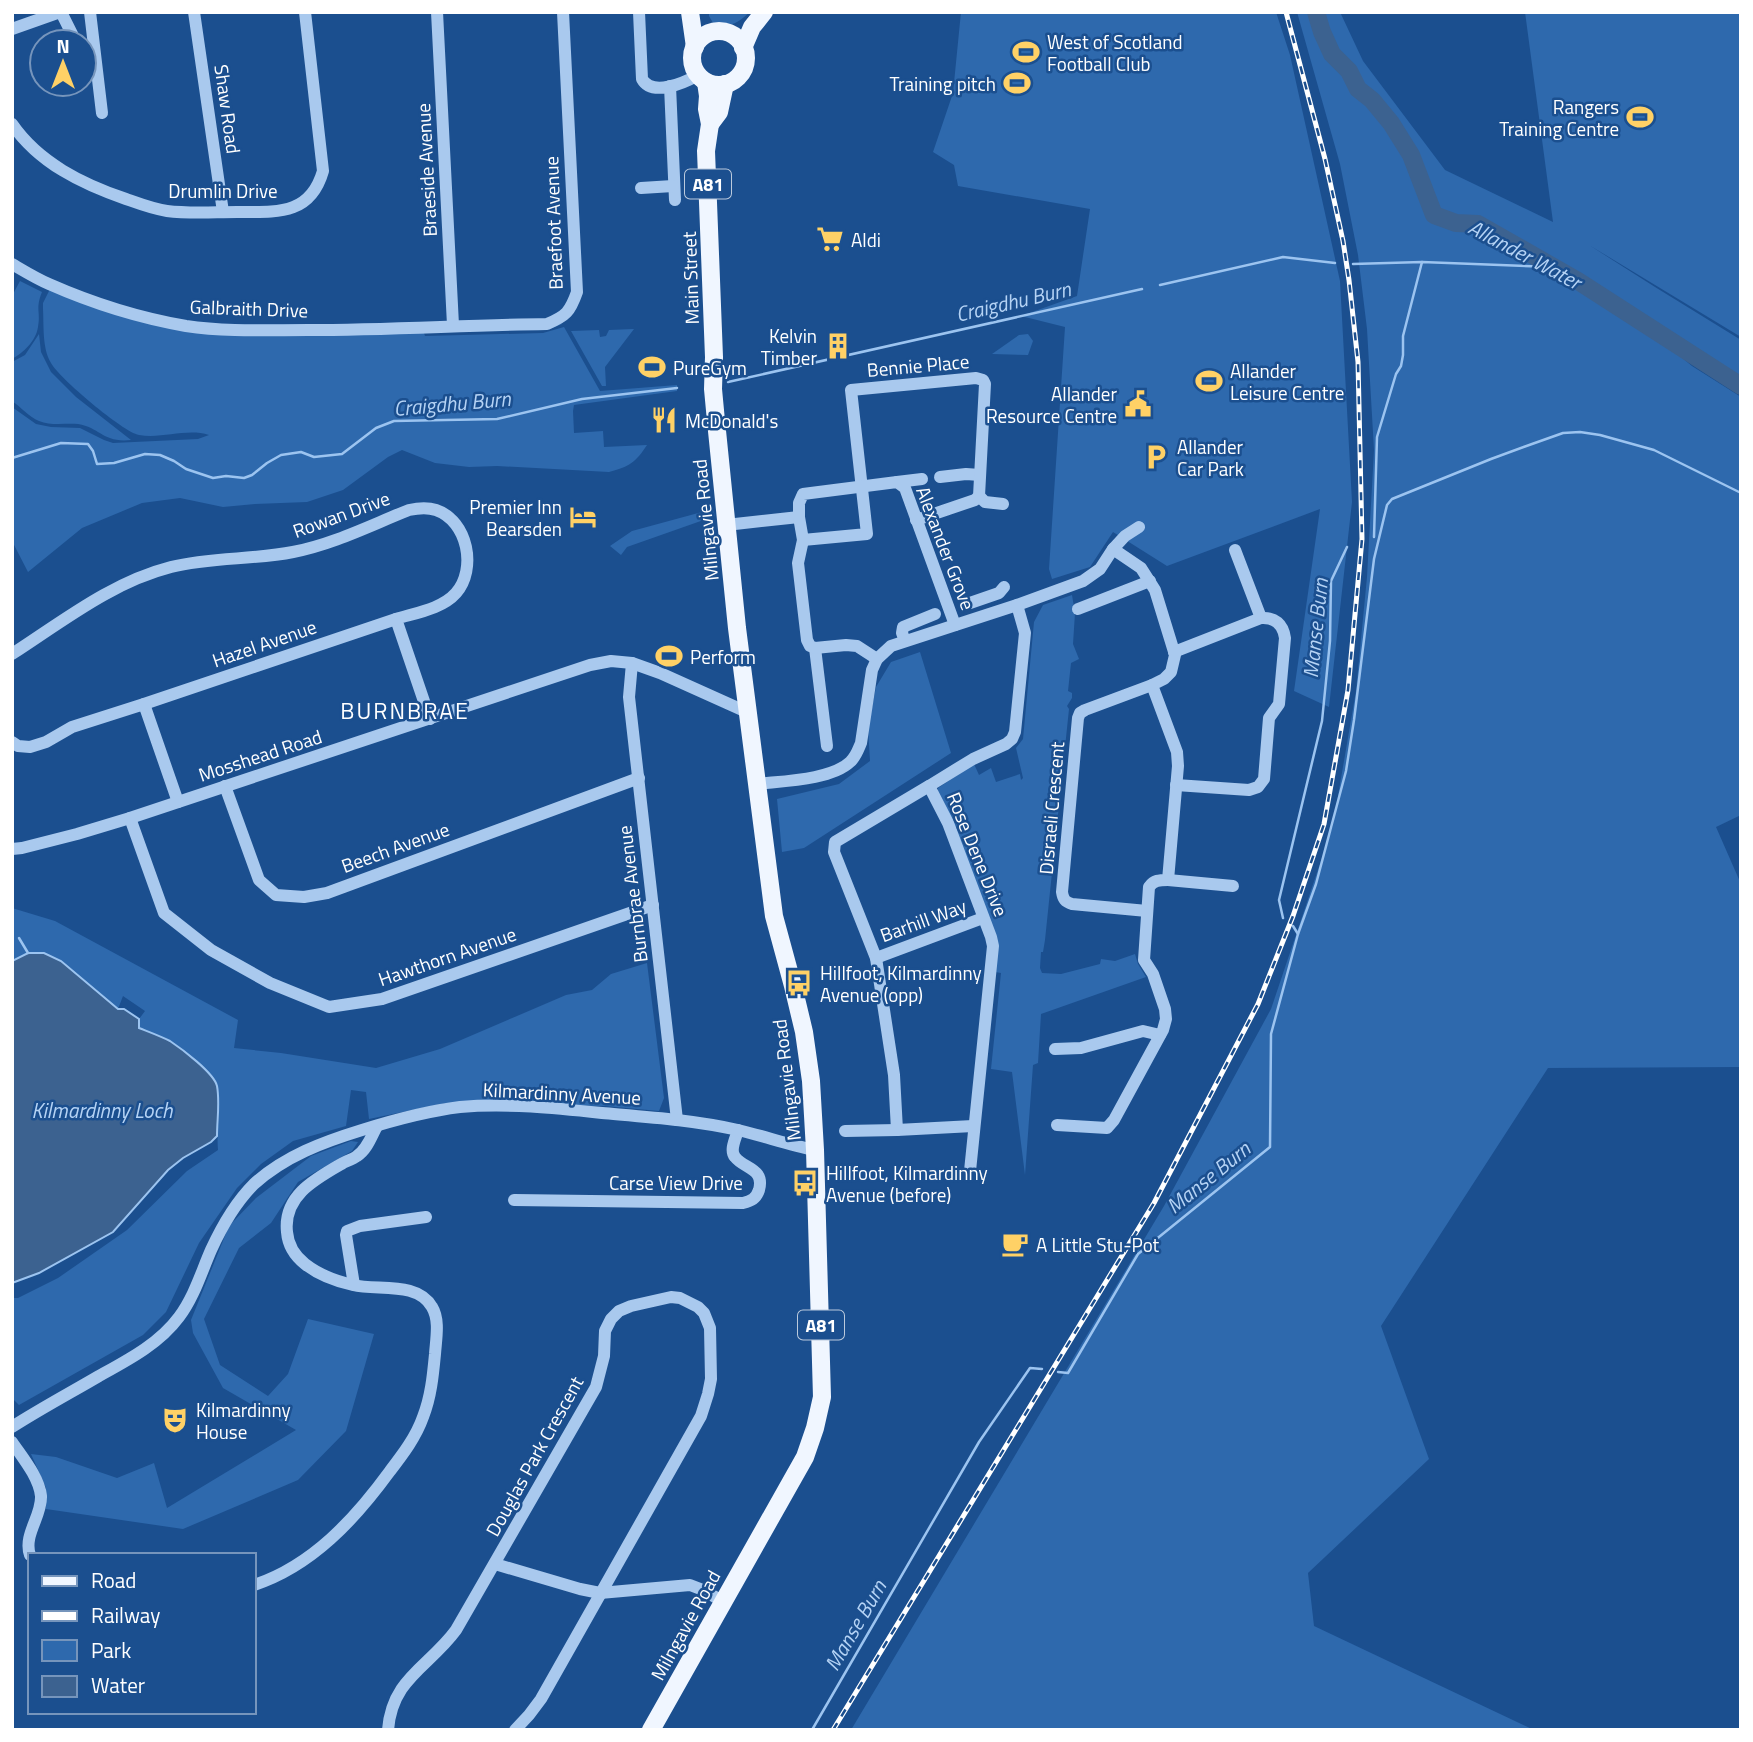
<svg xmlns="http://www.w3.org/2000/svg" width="1753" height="1742" font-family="'Titillium Web',sans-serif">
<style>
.green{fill:#2e69ad}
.water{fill:#3c6290;stroke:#9cc4f0;stroke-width:2}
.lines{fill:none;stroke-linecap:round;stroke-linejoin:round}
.stream{stroke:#9cc4f0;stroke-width:2.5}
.river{stroke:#3c6290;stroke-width:18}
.minor{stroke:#a9c9ee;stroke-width:12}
.major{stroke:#f0f6ff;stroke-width:18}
.rail-casing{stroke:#fff;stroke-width:5}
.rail{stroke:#1b4f8f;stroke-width:2.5;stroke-dasharray:8;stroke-linecap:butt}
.labels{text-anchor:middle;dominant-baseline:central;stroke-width:5;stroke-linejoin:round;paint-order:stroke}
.shield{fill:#1b4f8f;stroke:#bbcadd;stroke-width:2}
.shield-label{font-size:18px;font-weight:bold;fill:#fff}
.poi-label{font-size:19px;fill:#fff;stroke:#1b4f8f;text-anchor:start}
.street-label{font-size:19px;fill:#fff;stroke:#1b4f8f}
.water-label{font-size:21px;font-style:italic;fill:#b5d3f5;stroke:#1b4f8f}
.quarter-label{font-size:23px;letter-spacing:2px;fill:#fff;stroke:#1b4f8f}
</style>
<rect width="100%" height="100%" fill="#1b4f8f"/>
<!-- green -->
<g class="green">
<path d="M709,12H750C736,24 731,28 713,23L709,16Z"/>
<path d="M961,12H1276L1290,55L1340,281L1352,502L1329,707L1294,691L1320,509L1167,566L1113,532L1090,567L1052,579L1049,569L1065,327L1021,316L1077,296L1090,209L958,186L954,165L933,152L953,93Z"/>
<path d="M1297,12H1340L1363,61L1445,170L1553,222L1525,12H1741V337L1589,245L1655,287L1741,340V390L1642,325L1692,366L1741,397V815L1716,827L1741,884V1067L1548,1068L1381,1326L1429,1459L1308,1573L1314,1626L1534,1730H851L1164,1206L1271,1009L1333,825L1356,691L1367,577L1374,450L1367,329L1358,255L1340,164Z"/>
<path d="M20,281L42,292C35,309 41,312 38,327C36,341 23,353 12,359V296Z"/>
<path d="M50,289L162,325L561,323L562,324L550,329L424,333L425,336L543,333L564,327L600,391L677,385V391L574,405L573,411L574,433L603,431L604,447L647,445C636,462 629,467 609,472L497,466L469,467L435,463L402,450L388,457L343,490L307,502L255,504L223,507L180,498L142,503L82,528L28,572L12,541V407L36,424L51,427L80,428L104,440L113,443L198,439L209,435C187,428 162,439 139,435C123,432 59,378 51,363C42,348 44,326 43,309V303Z"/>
<path d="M634,329L605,367L606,386H602L571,331L599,330L600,337L606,336L609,330Z"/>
<path d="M39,334L41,352L51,372L76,397L131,440C103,443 101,428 78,424C65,423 51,426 39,421C29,417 21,407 12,401V362L25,355Z"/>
<path d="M1028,334L1033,341L1028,355L992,354L1019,335Z"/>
<path d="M713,509L715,516L627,547L621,555L610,546L632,531Z"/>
<path d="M1072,595L1075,613L1073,644L1079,659L1071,663L1068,691L1072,693V698L1067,706L1069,709L1045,940L1043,952H1041L1040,968L1042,973L1061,974L1100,964L1101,959L1115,961L1135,954L1138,964L1146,977L1041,1014L1038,1063L1033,1065L1025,1175L1012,1072L991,1069L1001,973L995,972L998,944L938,794V788L974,764L979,775L991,768L996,782L1020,774L1021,780L1023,778L1016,748L1023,739L1034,622L1043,605Z"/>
<path d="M920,652L951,753L804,848L782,852L777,799L839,784L870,761L868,728L876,687L891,662Z"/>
<path d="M12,908L55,921L238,1020L234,1048L281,1053L376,1068L440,1049L566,995L592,990L611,974L647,963L664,1098L659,1111L605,1106L446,1103L369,1119L366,1092L351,1090L346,1126L293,1141L261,1164L237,1188L199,1243L166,1312L143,1335L19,1405L12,1398V1298H18L58,1278L127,1230L187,1171L218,1150C216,1131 222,1101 217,1085C214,1074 180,1047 169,1041C160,1035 149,1032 139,1028V1019L145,1011L123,996L118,1009L97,991L31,954L28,953L12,961Z"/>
<path d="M351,1141L358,1142L352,1151L298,1182L271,1223L239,1248L204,1319L220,1365L268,1396L288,1374L308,1319L374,1334L346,1431L298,1480L183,1529L46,1509V1488L31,1454L56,1457L117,1478L154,1463L167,1508L296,1430L223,1388L193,1333L191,1320L229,1226L256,1198L311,1156Z"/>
</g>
<!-- water -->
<path class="water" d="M28,953H44L61,961L118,1009H124L139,1019V1028C149,1032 160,1036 170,1041C182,1049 214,1073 217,1086C220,1102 217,1120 217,1136L211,1142L183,1158L168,1170L113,1232L39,1273L12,1283V961Z"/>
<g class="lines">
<!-- stream -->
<g class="stream">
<path d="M1353,264L1422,262L1553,267"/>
<path d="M1160,285L1283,257L1335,263"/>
<path d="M728,382L1142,289"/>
<path d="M12,458L61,443L88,444L93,451L97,464L114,463L145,454L160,455L174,461L186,469L213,478L226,476L244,478L252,475L267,463L281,455L301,452L314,457L342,454L376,428L394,421L497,419L582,399L677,388"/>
<path d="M1374,537L1377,437L1396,374L1401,366L1403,355V336L1422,262"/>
<path d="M1283,918L1279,900L1322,721L1330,641L1331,581L1347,547"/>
<path d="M1293,926L1298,934"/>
<path d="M19,938L28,953"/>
<path d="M1058,1372L1068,1373L1138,1254L1270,1147L1271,1034L1298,934L1316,884L1346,771L1354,720L1374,559L1387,505L1392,499L1491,459L1532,444L1563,433L1580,432L1600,435L1654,450L1741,493"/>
<path d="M812,1730L979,1442L1030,1368L1042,1369"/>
</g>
<!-- river -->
<path class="river" d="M1316,12L1322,32L1332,54L1349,71L1358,89L1372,100L1391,123L1411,155L1434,215L1456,223L1478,224L1578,281L1741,386"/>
<!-- minor -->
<g class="minor">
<path d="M61,12L75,40L78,42"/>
<path d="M90,12L102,113"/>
<path d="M194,12L223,212"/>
<path d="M437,12L453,325"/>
<path d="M639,12L642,79C652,97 684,83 698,75"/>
<path d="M12,29L60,12"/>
<path d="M670,86L675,200"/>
<path d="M12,124C39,163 82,184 126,199C140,204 153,209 167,211C190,214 214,212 237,212C276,212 310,216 323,171L305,12"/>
<path d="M641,188L673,186"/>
<path d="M12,264C24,271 37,279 49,284C92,303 140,318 186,326C226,332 268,330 308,330C388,330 467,325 547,324C566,316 570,312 577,292L563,12"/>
<path d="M940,477L966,474L980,475"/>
<path d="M897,482L922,479"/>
<path d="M979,496L985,502L1003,504"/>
<path d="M726,525L799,517"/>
<path d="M803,540L867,534L851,390L976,378L983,380L985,384L979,496L975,500L916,520"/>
<path d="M1235,550L1261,618"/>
<path d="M970,603L999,593L1004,587"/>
<path d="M1078,609L1150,581"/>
<path d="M905,641L902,633L903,627L935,614"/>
<path d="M815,648L827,746"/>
<path d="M1174,652L1261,618C1275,617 1283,624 1285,638L1279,704L1269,718L1264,779L1258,787L1249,790L1176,785"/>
<path d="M12,654C63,621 112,582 171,567C211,557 253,560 293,552C334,544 371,525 409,510C418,508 427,507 436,510C468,521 477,569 456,593C442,609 415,613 396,619L430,719"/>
<path d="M877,659L857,646L846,645L815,648L810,646L807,640L798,563L803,540L799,517V503L803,494L897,482L905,488L955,625"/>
<path d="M632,663L629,697L677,1120"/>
<path d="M144,704L396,619"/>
<path d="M12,742L18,746L30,747L46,742L72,727L144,704L178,802"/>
<path d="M757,784C783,781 831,780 850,762C856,757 858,750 861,743L872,670L877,659L891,646L1017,605L1083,581L1100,569L1113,549L1125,536L1139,527"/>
<path d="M225,786L259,880L276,895L304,897L327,893L639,778"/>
<path d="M929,786L835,842L834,852L876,958L894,1075L897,1130L973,1126"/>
<path d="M130,818L164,913L211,950L270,983L329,1007L382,999L653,905"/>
<path d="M12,849L22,848L77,834L130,818L590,665L611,661L632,663L660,673L749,713"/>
<path d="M1168,880L1233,886"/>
<path d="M1147,911L1072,904C1065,902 1063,899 1062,892L1078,718L1080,713L1085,710L1152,685"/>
<path d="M876,958L983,918"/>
<path d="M1055,1049L1081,1048L1143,1031L1160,1035"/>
<path d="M1057,1125L1107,1128L1114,1120L1163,1030L1166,1019L1165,1009L1153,974L1144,960L1149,887C1154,880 1159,880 1168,880L1178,766L1177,752L1152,685L1164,679L1171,672L1175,655L1155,590L1141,568L1113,549"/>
<path d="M845,1131L897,1130"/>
<path d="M970,1171L993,946L991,937L948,823L929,786L973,759L1006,744L1012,739L1015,732L1025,633L1017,605"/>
<path d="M514,1200L743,1203C751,1201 756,1199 759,1190C765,1168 744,1169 735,1157C729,1150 736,1138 738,1130"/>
<path d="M354,1285L346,1235L347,1231L360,1226L426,1217"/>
<path d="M12,1427C40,1409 70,1393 99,1376C128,1360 159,1344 179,1317C194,1297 201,1273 211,1250C222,1226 235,1203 254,1184C285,1156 323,1142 362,1130C394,1120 426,1111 460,1107C507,1103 555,1108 602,1113C648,1117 694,1120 738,1130C764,1136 789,1145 815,1150"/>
<path d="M12,1442C22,1457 39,1477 41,1496C42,1516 23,1535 30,1555"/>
<path d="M495,1564L580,1589L600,1593L690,1585L703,1590L722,1601"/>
<path d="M254,1585C312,1566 355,1519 390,1471C403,1454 416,1437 423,1417C431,1397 433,1375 435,1354C436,1339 440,1320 432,1307C417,1281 378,1291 353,1285C335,1281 319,1275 305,1264C295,1256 288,1245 287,1232C283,1196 315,1179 343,1163C347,1161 353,1159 357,1156C367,1150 372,1135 377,1126"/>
<path d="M388,1730C392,1678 429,1667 456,1630L596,1387L604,1356L605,1331L611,1319L619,1311L631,1306L671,1297L680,1298L698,1307L704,1313L710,1328L711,1379L708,1394L701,1416L541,1699L529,1715L515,1730"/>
</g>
<!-- major -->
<g class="major">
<path d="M690,12L695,47"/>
<circle cx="719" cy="58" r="27"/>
<path d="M743,48L752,27L764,12"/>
<path d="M710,124L719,112L725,84"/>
<path d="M651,1730L805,1457L815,1428L822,1397L815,1150L811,1081L804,1032L793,986L774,916L737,628L716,421L713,389L714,357L706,151L710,124L707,109L708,96L706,82"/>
</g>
<!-- rail casing -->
<g class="rail-casing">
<path id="rail" d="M833,1730L1154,1203L1258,1004L1293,916L1324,824L1348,690L1362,539L1358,362L1349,280L1343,241L1325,159L1286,12"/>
</g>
<!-- rail -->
<use href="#rail" class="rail"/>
</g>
<!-- icons -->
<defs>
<g id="stadium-bare" transform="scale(2.1)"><path d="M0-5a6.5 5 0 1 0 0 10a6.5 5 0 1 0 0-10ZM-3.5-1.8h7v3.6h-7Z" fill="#ffd166" stroke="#1b4f8f" stroke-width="2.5" paint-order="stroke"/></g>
<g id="supermarket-bare" transform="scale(2.1)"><path d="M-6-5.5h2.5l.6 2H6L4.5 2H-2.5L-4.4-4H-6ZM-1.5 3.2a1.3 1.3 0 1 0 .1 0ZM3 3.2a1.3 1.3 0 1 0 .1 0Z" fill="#ffd166" stroke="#1b4f8f" stroke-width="2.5" paint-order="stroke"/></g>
<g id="building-bare" transform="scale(2.1)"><path d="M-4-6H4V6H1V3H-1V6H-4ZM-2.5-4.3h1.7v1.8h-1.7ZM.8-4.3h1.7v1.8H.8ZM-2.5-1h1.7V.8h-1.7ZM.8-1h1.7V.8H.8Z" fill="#ffd166" stroke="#1b4f8f" stroke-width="2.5" paint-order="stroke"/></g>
<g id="civic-bare" transform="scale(2.1)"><path d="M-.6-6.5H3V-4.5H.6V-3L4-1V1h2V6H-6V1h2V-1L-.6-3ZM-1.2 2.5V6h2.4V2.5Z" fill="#ffd166" stroke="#1b4f8f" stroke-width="2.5" paint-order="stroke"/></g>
<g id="restaurant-bare" transform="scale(2.1)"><path d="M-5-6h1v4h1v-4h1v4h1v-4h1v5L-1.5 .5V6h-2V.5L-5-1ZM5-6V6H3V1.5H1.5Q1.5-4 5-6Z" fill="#ffd166" stroke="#1b4f8f" stroke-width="2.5" paint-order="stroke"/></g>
<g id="parking-bare" transform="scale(2.1)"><path d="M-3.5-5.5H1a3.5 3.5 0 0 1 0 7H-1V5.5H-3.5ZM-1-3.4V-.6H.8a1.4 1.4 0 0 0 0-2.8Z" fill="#ffd166" stroke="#1b4f8f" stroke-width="2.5" paint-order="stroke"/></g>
<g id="hotel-bare" transform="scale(2.1)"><path d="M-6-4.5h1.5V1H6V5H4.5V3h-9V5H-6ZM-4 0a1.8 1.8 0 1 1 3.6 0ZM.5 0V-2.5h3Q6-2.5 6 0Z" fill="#ffd166" stroke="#1b4f8f" stroke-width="2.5" paint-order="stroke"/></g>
<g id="bus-bare" transform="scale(2.1)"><path d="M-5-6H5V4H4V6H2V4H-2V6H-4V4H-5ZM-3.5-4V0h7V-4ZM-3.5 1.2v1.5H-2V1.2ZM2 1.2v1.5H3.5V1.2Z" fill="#ffd166" stroke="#1b4f8f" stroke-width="2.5" paint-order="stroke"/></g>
<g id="cafe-bare" transform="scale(2.1)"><path d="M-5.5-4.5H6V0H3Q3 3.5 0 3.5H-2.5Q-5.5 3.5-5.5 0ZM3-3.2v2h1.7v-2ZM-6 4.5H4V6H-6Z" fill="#ffd166" stroke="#1b4f8f" stroke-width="2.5" paint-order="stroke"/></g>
<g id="theatre-bare" transform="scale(2.1)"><path d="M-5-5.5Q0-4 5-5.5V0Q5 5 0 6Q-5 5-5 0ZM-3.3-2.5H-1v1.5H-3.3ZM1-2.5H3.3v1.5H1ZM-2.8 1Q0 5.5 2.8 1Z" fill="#ffd166" stroke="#1b4f8f" stroke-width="2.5" paint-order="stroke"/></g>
</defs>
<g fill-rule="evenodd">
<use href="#stadium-bare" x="1026" y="52"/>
<use href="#stadium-bare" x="1017" y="83"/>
<use href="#stadium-bare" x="1640" y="117"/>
<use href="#supermarket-bare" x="830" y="239"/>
<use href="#building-bare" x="838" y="346"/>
<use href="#stadium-bare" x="652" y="367"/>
<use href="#stadium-bare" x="1209" y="381"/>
<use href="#civic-bare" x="1138" y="404"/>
<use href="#restaurant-bare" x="664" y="420"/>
<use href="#parking-bare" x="1156" y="457"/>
<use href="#hotel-bare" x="583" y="517"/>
<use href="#stadium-bare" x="669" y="656"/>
<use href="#bus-bare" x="799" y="983"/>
<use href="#bus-bare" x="805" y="1183"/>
<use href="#cafe-bare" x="1015" y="1244"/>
<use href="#theatre-bare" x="175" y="1420"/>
</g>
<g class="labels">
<!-- shield labels -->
<g class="shield">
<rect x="685" y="169.5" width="46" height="29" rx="5"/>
<rect x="798" y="1310.5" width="46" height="29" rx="5"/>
</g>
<g class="shield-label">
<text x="708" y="184">A81</text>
<text x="821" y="1325">A81</text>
</g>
<!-- poi labels -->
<g class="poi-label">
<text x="1047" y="41">West of Scotland<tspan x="1047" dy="22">Football Club</tspan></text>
<text x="996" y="83" text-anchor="end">Training pitch</text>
<text x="1619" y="106" text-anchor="end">Rangers<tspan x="1619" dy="22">Training Centre</tspan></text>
<text x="851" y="239">Aldi</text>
<text x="817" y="335" text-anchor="end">Kelvin<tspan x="817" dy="22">Timber</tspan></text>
<text x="673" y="367">PureGym</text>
<text x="1230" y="370">Allander<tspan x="1230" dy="22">Leisure Centre</tspan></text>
<text x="1117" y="393" text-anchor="end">Allander<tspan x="1117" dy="22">Resource Centre</tspan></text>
<text x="685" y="420">McDonald's</text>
<text x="1177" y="446">Allander<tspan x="1177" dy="22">Car Park</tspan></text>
<text x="562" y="506" text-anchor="end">Premier Inn<tspan x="562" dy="22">Bearsden</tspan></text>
<text x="690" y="656">Perform</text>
<text x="820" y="972">Hillfoot, Kilmardinny<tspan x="820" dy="22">Avenue (opp)</tspan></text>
<text x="826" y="1172">Hillfoot, Kilmardinny<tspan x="826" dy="22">Avenue (before)</tspan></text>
<text x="1036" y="1244">A Little Stu-Pot</text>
<text x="196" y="1409">Kilmardinny<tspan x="196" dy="22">House</tspan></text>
</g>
<!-- street labels -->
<g class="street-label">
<text transform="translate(228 109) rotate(82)">Shaw Road</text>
<text transform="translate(426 170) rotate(-93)">Braeside Avenue</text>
<text x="223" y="190">Drumlin Drive</text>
<text transform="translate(553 223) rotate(-92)">Braefoot Avenue</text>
<text transform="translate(690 278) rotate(-92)">Main Street</text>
<text transform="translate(249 308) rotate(2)">Galbraith Drive</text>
<text transform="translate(918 365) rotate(-5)">Bennie Place</text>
<text transform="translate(341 514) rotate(-20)">Rowan Drive</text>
<text transform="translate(705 520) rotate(-96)">Milngavie Road</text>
<text transform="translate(946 548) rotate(69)">Alexander Grove</text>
<text transform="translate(264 643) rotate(-19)">Hazel Avenue</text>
<text transform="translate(260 755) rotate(-18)">Mosshead Road</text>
<text transform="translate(1051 808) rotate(-85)">Disraeli Crescent</text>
<text transform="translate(395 847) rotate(-20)">Beech Avenue</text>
<text transform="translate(978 854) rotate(68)">Rose Dene Drive</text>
<text transform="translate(632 894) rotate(-97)">Burnbrae Avenue</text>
<text transform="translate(923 920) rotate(-20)">Barhill Way</text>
<text transform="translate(447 956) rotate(-19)">Hawthorn Avenue</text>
<text transform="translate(786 1080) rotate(-97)">Milngavie Road</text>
<text transform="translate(562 1093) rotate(3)">Kilmardinny Avenue</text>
<text x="676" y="1182">Carse View Drive</text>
<text transform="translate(534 1456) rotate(-61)">Douglas Park Crescent</text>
<text transform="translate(685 1625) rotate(-61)">Milngavie Road</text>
</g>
<!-- water labels -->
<g class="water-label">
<text transform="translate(1525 254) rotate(28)">Allander Water</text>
<text transform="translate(1013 301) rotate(-13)">Craigdhu Burn</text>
<text transform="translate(452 403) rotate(-5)">Craigdhu Burn</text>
<text transform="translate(1315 628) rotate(-84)">Manse Burn</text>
<text x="102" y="1110">Kilmardinny Loch</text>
<text transform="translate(1208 1177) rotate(-39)">Manse Burn</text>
<text transform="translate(855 1625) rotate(-60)">Manse Burn</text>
</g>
<!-- quarter labels -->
<g class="quarter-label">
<text x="405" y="710">BURNBRAE</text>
</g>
</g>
<!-- border -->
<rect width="1753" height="1742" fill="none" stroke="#ffffff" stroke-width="28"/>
<!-- legend -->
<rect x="28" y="1553" width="228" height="161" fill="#1b4f8f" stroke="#7695bc" stroke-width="2"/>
<rect x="42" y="1576" width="35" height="10" fill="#f0f6ff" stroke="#7695bc" stroke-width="2"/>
<text x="91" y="1588" font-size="21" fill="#ffffff">Road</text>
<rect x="42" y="1611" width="35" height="10" fill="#ffffff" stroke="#7695bc" stroke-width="2"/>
<text x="91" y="1623" font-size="21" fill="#ffffff">Railway</text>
<rect x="42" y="1640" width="35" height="21" fill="#2e69ad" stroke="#7695bc" stroke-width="2"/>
<text x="91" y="1658" font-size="21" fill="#ffffff">Park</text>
<rect x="42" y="1676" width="35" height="21" fill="#3c6290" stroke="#7695bc" stroke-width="2"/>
<text x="91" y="1693" font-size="21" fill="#ffffff">Water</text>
<!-- north arrow -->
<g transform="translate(63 63)"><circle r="33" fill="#1b4f8f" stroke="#7695bc" stroke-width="2"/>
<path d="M0-5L12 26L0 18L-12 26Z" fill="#ffd166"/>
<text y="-10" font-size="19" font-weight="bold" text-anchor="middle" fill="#ffffff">N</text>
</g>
</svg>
